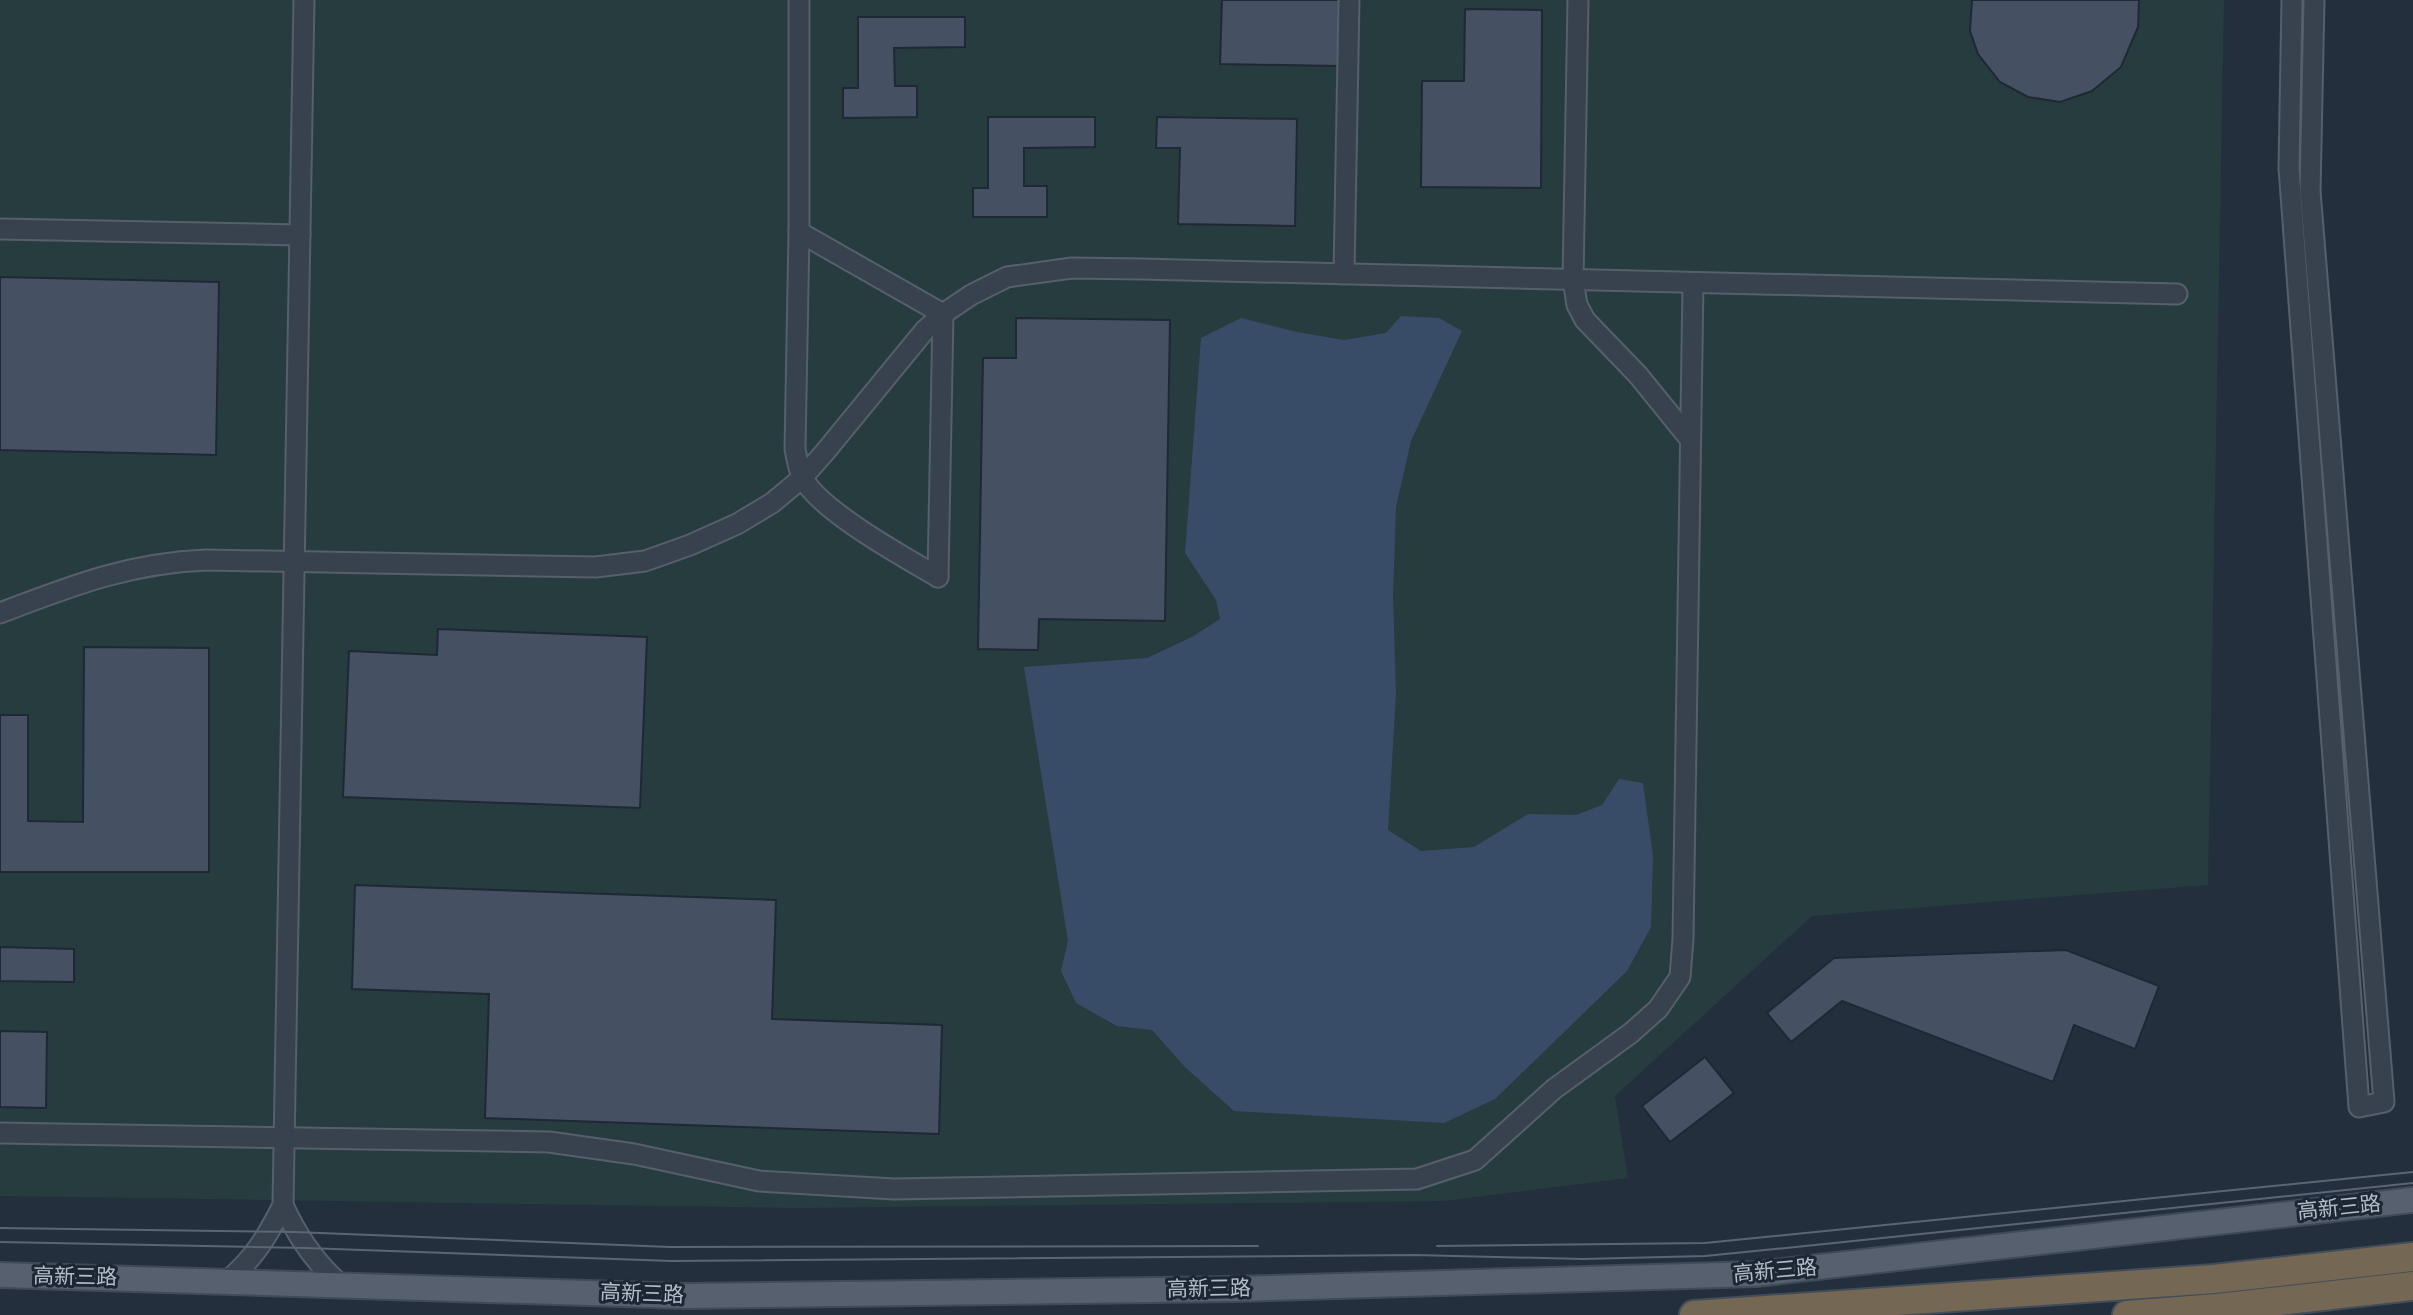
<svg xmlns="http://www.w3.org/2000/svg" width="2413" height="1315" font-family="'Varela Round','Noto Sans SC',sans-serif">
<style>
.green{fill:#263c3f}
.water{fill:#394c67}
.building{fill:#455162;stroke:#1f2835;stroke-width:2}
.lines{fill:none;stroke-linecap:round;stroke-linejoin:round}
.minor-casing{stroke:#565f6c;stroke-width:23}
.major-casing{stroke:#414a57;stroke-width:28}
.highway-casing{stroke:#434c59;stroke-width:32}
.minor{stroke:#38414e;stroke-width:19}
.major{stroke:#56606e;stroke-width:24}
.highway{stroke:#746855;stroke-width:28}
.tram{stroke:#5a6575;stroke-width:2}
.labels{text-anchor:middle;dominant-baseline:central;stroke-width:6;stroke-linejoin:round;paint-order:stroke}
.street-label{font-size:21px;fill:#b4bcc9;stroke:#1d2633}
</style>
<rect width="100%" height="100%" fill="#242f3e"/>
<!-- green -->
<path class="green" d="M0,0H2224L2208,885L1812,916L1615,1096L1628,1178L1444,1201L799,1208L0,1196Z"/>
<!-- water -->
<path class="water" d="M1401,316L1439,318L1462,331L1411,441L1396,507L1393,596L1396,694L1388,830L1421,851L1474,847L1528,814L1576,815L1602,805L1619,779L1643,783L1653,856L1651,927L1627,971L1495,1099L1444,1123L1234,1111L1186,1068L1152,1030L1117,1026L1076,1003L1061,971L1068,941L1024,667L1147,658L1192,637L1220,619L1216,600L1185,553L1201,338L1241,318L1297,332L1344,340L1386,333Z"/>
<!-- building -->
<g class="building">
<path d="M1222,0H1339L1338,66L1220,64Z"/>
<path d="M1972,0H2139L2138,27L2121,67L2092,91L2060,102L2028,97L2000,82L1978,54L1970,31Z"/>
<path d="M1465,9L1542,10L1541,188L1421,187L1422,81H1464Z"/>
<path d="M858,17H965V47L894,48L895,86H917V117L843,118V88H858Z"/>
<path d="M988,117H1095V147L1024,148V186H1047V217H973V188H988Z"/>
<path d="M1157,117L1297,119L1295,226L1178,224L1180,148H1156Z"/>
<path d="M0,277L219,282L216,455L0,450Z"/>
<path d="M1016,318L1170,320L1165,621L1039,619L1038,650L978,649L983,358H1016Z"/>
<path d="M438,629L647,637L640,808L343,797L349,651L437,655Z"/>
<path d="M84,647L209,648V872H0V715H28V821L83,822Z"/>
<path d="M355,885L776,900L772,1019L942,1025L939,1134L485,1118L489,994L352,989Z"/>
<path d="M0,947L74,949V982L0,981Z"/>
<path d="M2066,950L2159,986L2135,1049L2074,1025L2053,1082L1842,1001L1791,1042L1767,1013L1834,958Z"/>
<path d="M0,1031L47,1032L46,1108L0,1107Z"/>
<path d="M1705,1057L1734,1093L1670,1142L1642,1106Z"/>
</g>
<g class="lines">
<!-- minor casing -->
<g class="minor-casing">
<g id="minor">
<path d="M799,0V232L795,449C797,458 798,468 802,476C816,509 906,558 938,577"/>
<path d="M1578,0L1573,279L1577,305L1585,320L1638,375L1689,438"/>
<path d="M2292,0L2289,168L2359,1107L2384,1102L2310,191L2314,0"/>
<path d="M0,229L300,235"/>
<path d="M799,232L943,314L938,577"/>
<path d="M1344,274L1349,0"/>
<path d="M0,613C71,586 129,563 206,560L596,567L645,561L690,545L737,524L772,503L802,478L825,452L925,330L943,314L971,295L1007,277L1072,268L1141,269L2177,294"/>
<path d="M0,1133L549,1142L634,1154L759,1181L894,1189L1417,1179L1475,1160L1554,1089L1631,1033L1658,1009L1680,977L1683,939L1693,283"/>
<path d="M283,1205C297,1236 314,1262 341,1285"/>
<path d="M227,1281C254,1259 268,1235 283,1205L304,0"/>
</g>
</g>
<!-- major casing -->
<g class="major-casing">
<path id="major" d="M0,1275L684,1296L1234,1289L1756,1274L2413,1200"/>
</g>
<!-- highway casing -->
<g class="highway-casing">
<g id="highway">
<path d="M1694,1315L2214,1279L2413,1257"/>
<path d="M2127,1315L2217,1308L2413,1286"/>
</g>
</g>
<!-- minor -->
<use href="#minor" class="minor"/>
<!-- major -->
<use href="#major" class="major"/>
<!-- highway -->
<use href="#highway" class="highway"/>
<!-- tram -->
<g class="tram">
<path d="M0,1228L295,1232L670,1247L1258,1246"/>
<path d="M0,1242L306,1248L672,1261L1414,1255L1583,1259L1705,1256L1786,1248L2413,1183"/>
<path d="M1437,1246L1705,1243L2413,1172"/>
</g>
</g>
<g class="labels">
<!-- street labels -->
<g class="street-label">
<text transform="translate(2339 1208) rotate(-6)">高新三路</text>
<text transform="translate(1775 1271) rotate(-5)">高新三路</text>
<text transform="translate(75 1277) rotate(1)">高新三路</text>
<text transform="translate(1209 1289) rotate(-1)">高新三路</text>
<text transform="translate(642 1294) rotate(2)">高新三路</text>
</g>
</g>
</svg>
